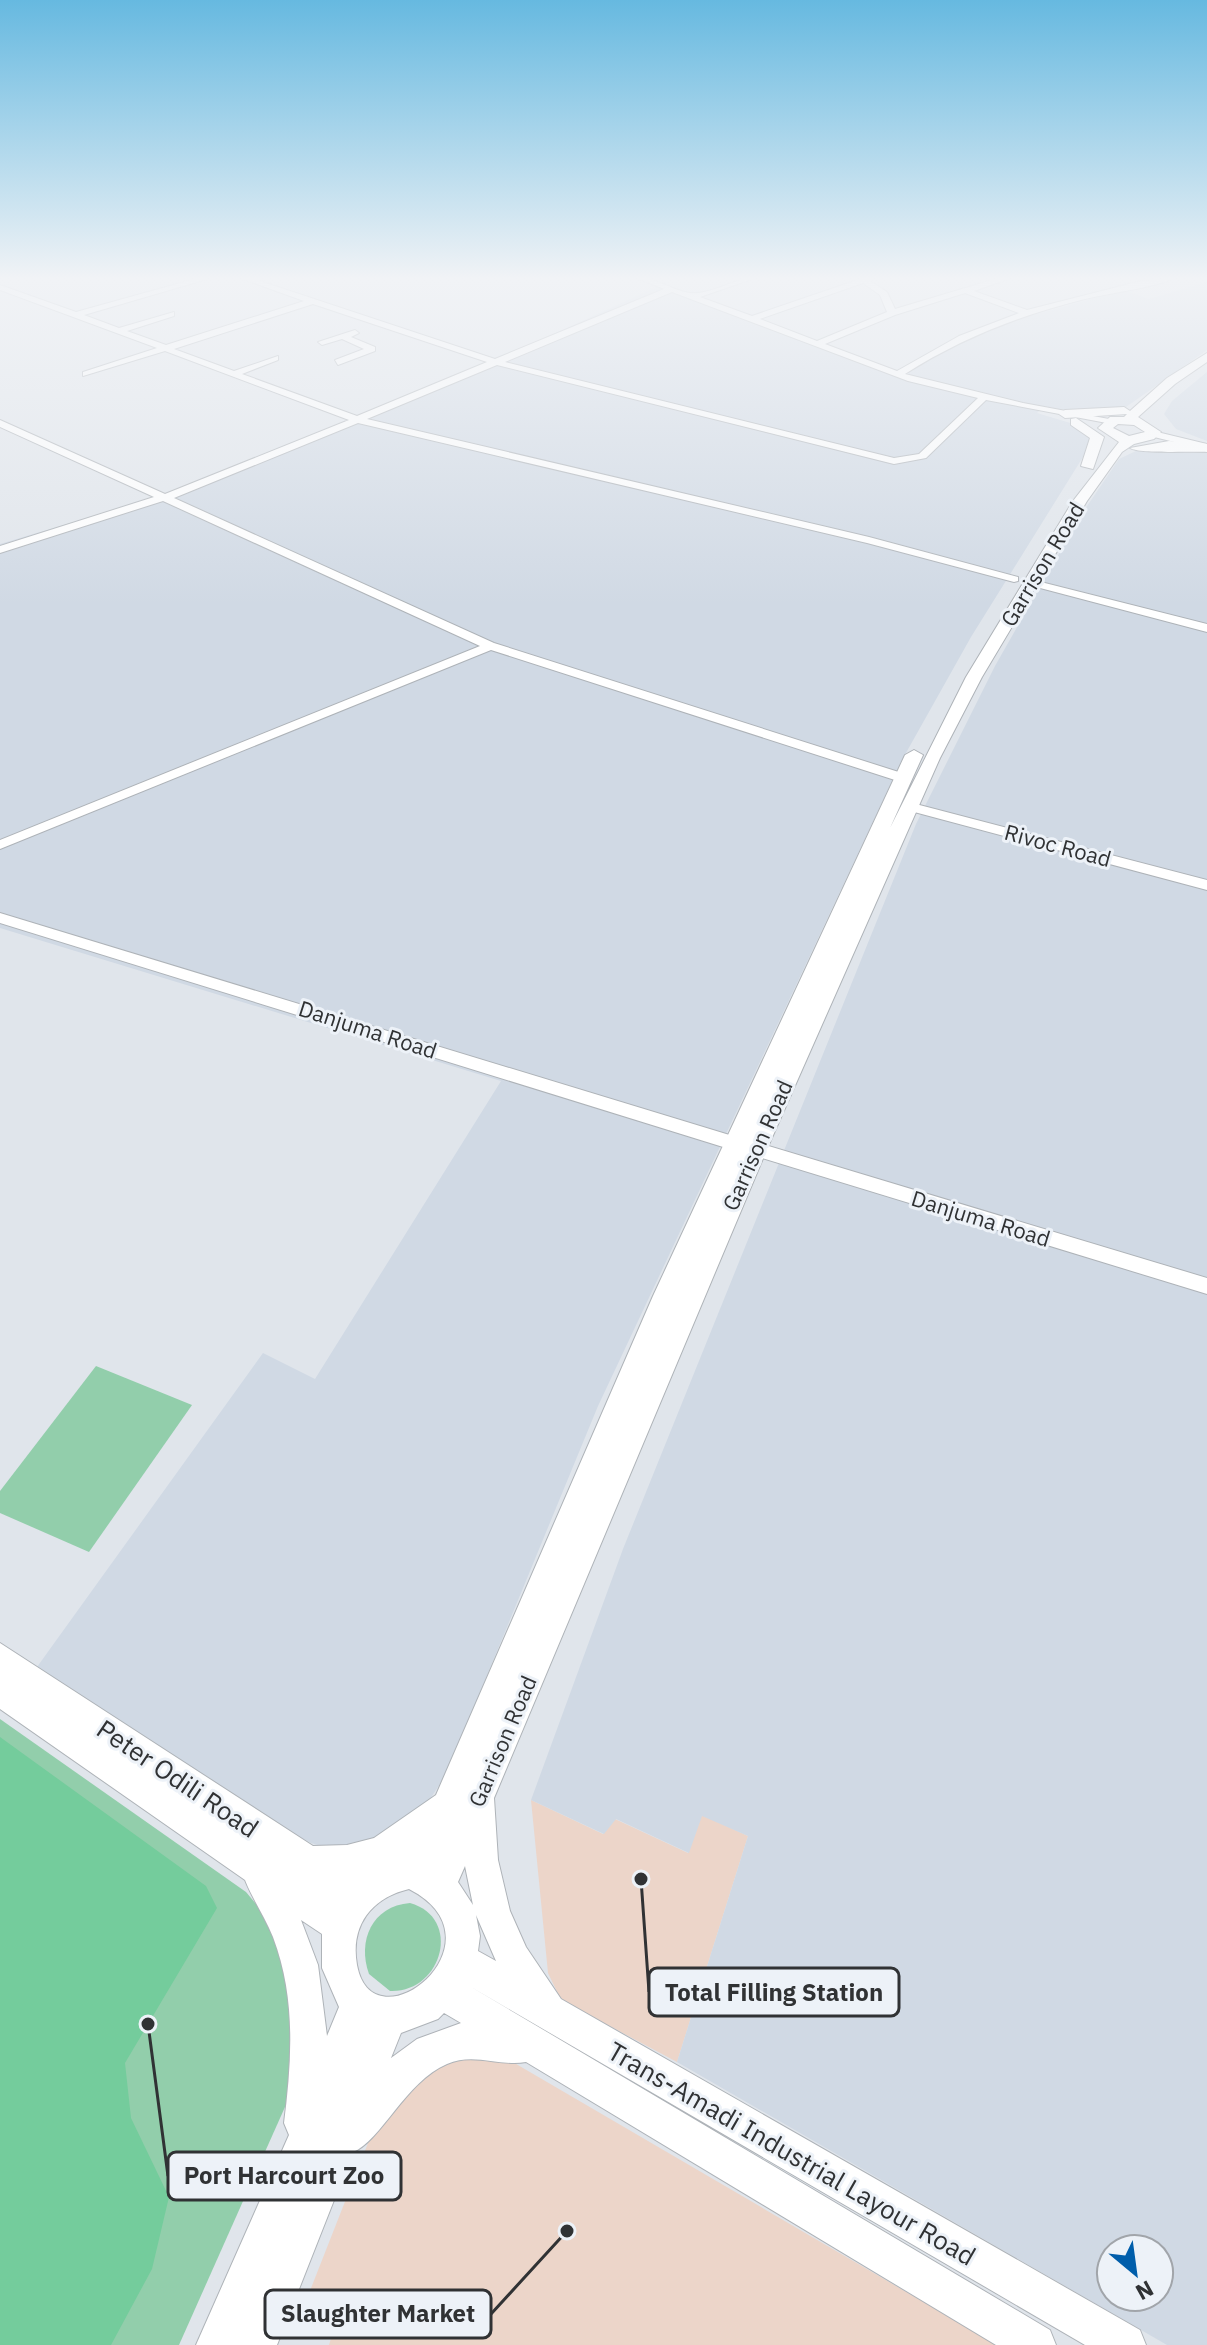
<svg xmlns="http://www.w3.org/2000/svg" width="1207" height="2345" font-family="'IBM Plex Sans',sans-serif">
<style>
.commercial{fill:#ecd5c9}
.built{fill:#d0d9e4;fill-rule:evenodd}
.green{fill:#92ceab}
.forest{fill:#74cc9c}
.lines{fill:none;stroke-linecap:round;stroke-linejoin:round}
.minor-casing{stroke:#aeb3b8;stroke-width:2}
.major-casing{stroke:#aeb3b8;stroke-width:2}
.minor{fill:#fff;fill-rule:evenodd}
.major{fill:#fff;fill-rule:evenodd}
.labels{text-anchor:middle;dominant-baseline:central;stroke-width:6;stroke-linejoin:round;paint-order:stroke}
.street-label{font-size:22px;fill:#303234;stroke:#edf2f8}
.near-street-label{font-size:26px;fill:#303234;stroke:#edf2f8}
.leader{fill:none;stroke:#303234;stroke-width:3}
.callout-dot{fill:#303234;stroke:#edf2f8;stroke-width:3}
.callout{fill:#edf2f8;stroke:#303234;stroke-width:3}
.callout-label{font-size:24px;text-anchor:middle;font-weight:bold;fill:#303234}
</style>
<rect width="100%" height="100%" fill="#e0e5eb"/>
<!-- commercial -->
<g class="commercial">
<path d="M531,1800L603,1834L615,1819L688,1853L702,1815L748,1836L677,2062L561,2000L548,1973Z"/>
<path d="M455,2056L506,2058L997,2345H329L332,2335L304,2306L379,2115L404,2086Z"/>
</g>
<!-- built -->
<g class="built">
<path d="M1207,282V350L1126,407L1069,411L1044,406L1037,413L1077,425L1092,439L1088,449L971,637L902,760L598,1406L446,1775L430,1799L396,1832L338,1851L311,1843L275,1824L37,1667L263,1353L315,1379L501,1081L0,928V544L177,491L490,363L661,285L906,374L966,339L1026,317L1124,290L1149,299Z"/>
<path d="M1207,372V441L1176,429L1164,414L1172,401Z"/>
<path d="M1138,450L1207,451V2345H1167L677,2062L748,1836L702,1816L689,1853L616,1819L604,1834L531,1800L623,1549L916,824L995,666L1081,515L1119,459ZM1111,2249H1159V2297H1111Z"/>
</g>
<!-- green -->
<g class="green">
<path d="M96,1366L192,1405L89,1552L0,1513V1491Z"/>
<path d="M0,1719L246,1892L276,1928L297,2004L289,2098L179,2345H0Z"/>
<path d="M410,1903C463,1918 442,1993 390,1991L369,1974C357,1941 372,1906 410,1903Z"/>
</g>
<!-- forest -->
<path class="forest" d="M0,1737L206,1886L217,1908L125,2063L131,2118L169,2197L152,2269L111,2345H0Z"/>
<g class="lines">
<!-- minor casing -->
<g class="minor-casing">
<g id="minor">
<path d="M202,277H214L84,315L119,328L174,312V316L127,331L166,345L304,301L237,277H248L495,359L664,289L635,277C655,277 671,290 690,293C708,296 737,277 758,277L700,297L752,316L866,277H877L870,281L887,292L895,309L1002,277H1014L974,291L1027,310L1137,282L1177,277C1155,288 1108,293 1081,300C1018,316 960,339 905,374L1023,403L1109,419L1112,420V424L986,400L926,458L894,464L497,365L367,419L869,537L1018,577V581L1014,582L867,543L358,423L174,498L494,643L908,775V781H898L491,650L0,849V840L480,646L163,501L0,553V546L154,497L0,427V420L165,494L349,420L165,351L83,376V372L157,348L0,290V285L76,312ZM863,283L880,295L887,312L817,341L760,319ZM672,292L908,381L978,398L919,454L894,458L505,362ZM965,293L1019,313L959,336L897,371L825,344L895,315ZM313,304L487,362L357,416L242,374L278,360V356L234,371L174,349Z"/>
<path d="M355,330L359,333L351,337L375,347V351L338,365L335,360L364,349L342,339L322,345L318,342Z"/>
<path d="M1153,431L1207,444V450L1150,436V432Z"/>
<path d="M1029,579L1207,624V632L1025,584L1023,582Z"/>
<path d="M908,802L1207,880V890L903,809V803Z"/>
<path d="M0,913L736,1137L745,1144L736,1151L0,923Z"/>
<path d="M755,1142L1207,1278V1294L749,1154L746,1149Z"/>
</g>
</g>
<!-- major casing -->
<g class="major-casing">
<g id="major">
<path d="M1207,353V362L1175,384L1138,417L1161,432L1154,439L1134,444L1122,452L1087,501L982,677L940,758L767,1149L494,1798L498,1860L510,1911L526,1947L561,1999L1140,2330L1146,2345H1085L466,1984L1050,2330L1056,2345H996L526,2062C500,2067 474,2052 447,2064C406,2081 381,2141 353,2152L277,2345H196L289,2135L284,2123C292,2060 296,1997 273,1937C265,1917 253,1900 245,1880L0,1709V1643L313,1846L347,1845L374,1838L436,1795L653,1296L905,755L914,750L923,755L890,828L966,677L1073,501L1119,442L1098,428L1110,417H1124L1127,414L1065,418L1059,414L1065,410L1124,407L1130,411L1167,378ZM1118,424L1134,425L1145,432L1129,436L1113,428ZM465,1866L473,1905L458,1882ZM409,1889C510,1941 373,2051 357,1965C350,1926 371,1898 409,1889ZM476,1915L496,1961L478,1951L480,1936ZM301,1920L322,1934V1968L339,2007L327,2036L318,1965ZM444,2013L461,2023L417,2039L391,2058L401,2033L438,2019Z"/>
<path d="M1076,418L1104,437L1093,469L1081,466L1090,438L1071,425V419Z"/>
<path d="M1169,441L1207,444V452C1191,451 1139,454 1130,448Z"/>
</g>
</g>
<!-- minor -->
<use href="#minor" class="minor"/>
<!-- major -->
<use href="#major" class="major"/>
</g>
<!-- sky -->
<linearGradient id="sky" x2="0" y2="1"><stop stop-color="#66b9e0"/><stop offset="0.46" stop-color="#f1f3f6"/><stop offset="1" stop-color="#f1f3f6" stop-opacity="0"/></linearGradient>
<rect width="1207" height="605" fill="url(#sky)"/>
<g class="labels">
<!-- street labels -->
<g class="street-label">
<text transform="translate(1042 564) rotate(-59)">Garrison Road</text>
<text transform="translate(1058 845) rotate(15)">Rivoc Road</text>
<text transform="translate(368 1029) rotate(18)">Danjuma Road</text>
<text transform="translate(757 1145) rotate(-66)">Garrison Road</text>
<text transform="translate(981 1218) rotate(17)">Danjuma Road</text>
<text transform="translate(502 1741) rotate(-67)">Garrison Road</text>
</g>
<!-- near-street labels -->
<g class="near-street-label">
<text transform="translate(178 1778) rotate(34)">Peter Odili Road</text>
<text transform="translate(792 2153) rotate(30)">Trans-Amadi Industrial Layour Road</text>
</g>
</g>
<!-- callouts -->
<path class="leader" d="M641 1879L649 1992M148 2024L168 2176M567 2231L491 2314"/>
<g class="callout-dot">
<circle cx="641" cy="1879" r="8"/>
<circle cx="148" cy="2024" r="8"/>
<circle cx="567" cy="2231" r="8"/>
</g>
<g class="callout">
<rect x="649" y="1968" width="250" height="48" rx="8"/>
<rect x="168" y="2152" width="233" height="48" rx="8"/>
<rect x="265" y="2290" width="226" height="48" rx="8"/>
</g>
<g class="callout-label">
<text x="774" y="2001">Total Filling Station</text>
<text x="284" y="2184">Port Harcourt Zoo</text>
<text x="378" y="2322">Slaughter Market</text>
</g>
<!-- north arrow -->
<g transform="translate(1135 2273) rotate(151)"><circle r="38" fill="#edf2f8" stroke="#a1a5aa" stroke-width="2"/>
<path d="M0-6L14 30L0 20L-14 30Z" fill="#005eab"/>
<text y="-12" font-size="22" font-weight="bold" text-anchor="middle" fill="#303234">N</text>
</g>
</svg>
